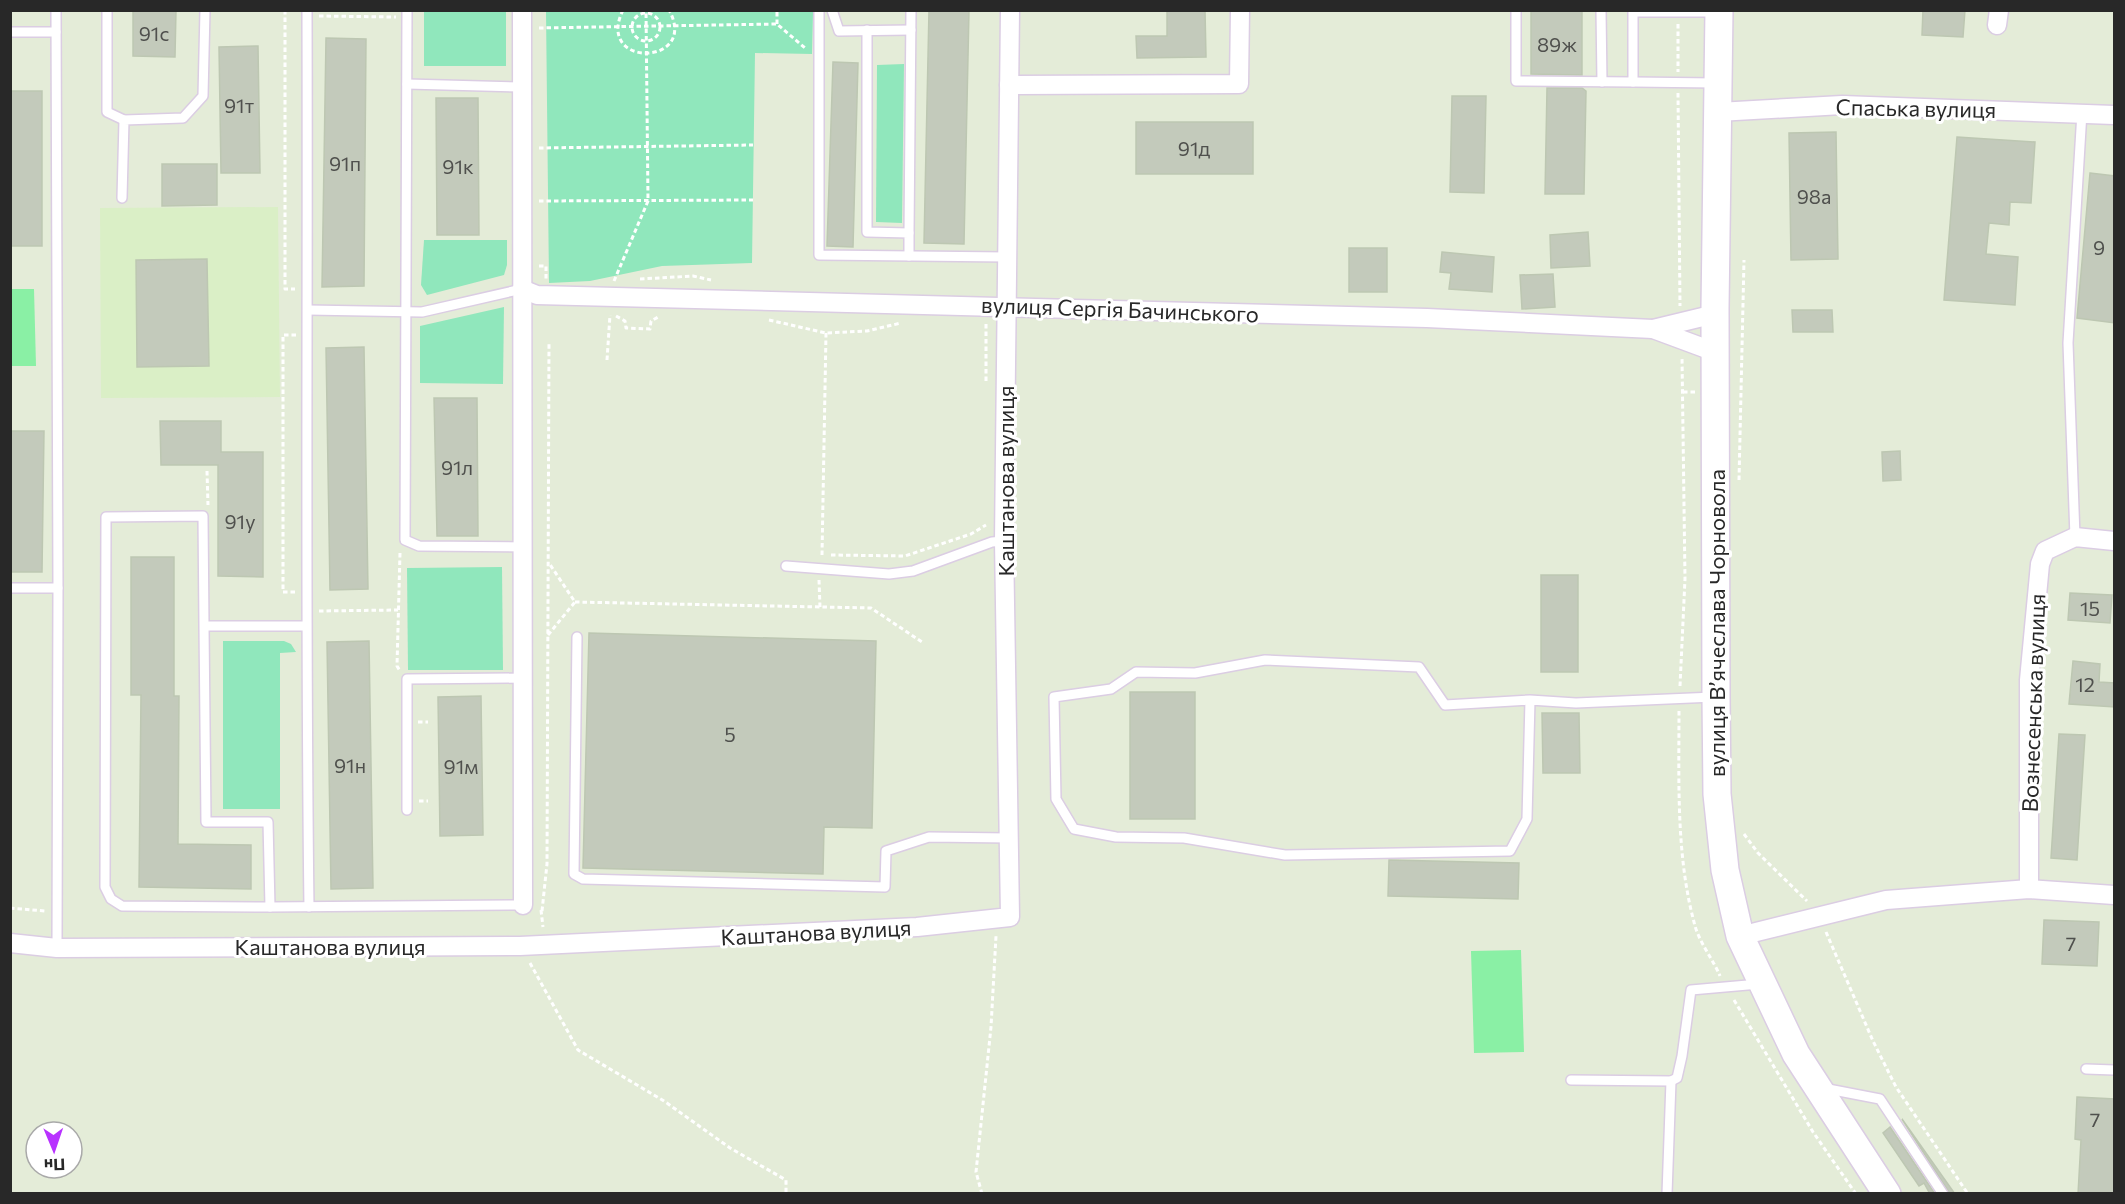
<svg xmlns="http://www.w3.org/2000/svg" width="2125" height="1204" font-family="Commissioner,sans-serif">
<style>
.education{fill:#daefc6}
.green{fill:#90e7bc}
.pitch{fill:#8af0a5}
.building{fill:#c3cabb;stroke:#bdc7b2;stroke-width:1.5}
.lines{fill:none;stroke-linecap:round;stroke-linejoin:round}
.service-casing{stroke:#dbcde3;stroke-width:12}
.minor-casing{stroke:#dbcde3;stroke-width:21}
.secondary-casing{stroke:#dbcde3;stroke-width:30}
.path{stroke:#fff;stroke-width:3;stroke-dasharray:4.5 3;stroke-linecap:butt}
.service{stroke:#fff;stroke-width:9}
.minor{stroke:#fff;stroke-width:18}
.secondary{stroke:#fff;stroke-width:27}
.labels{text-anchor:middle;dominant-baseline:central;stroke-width:6;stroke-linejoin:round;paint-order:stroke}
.number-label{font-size:20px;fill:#4f504d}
.street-label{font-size:22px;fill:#282828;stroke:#fff}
</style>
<rect width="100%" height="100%" fill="#e4ecd8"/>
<!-- education -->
<path class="education" d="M278,207L280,397L101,398L100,208Z"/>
<!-- green -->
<g class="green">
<rect x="424" y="11" width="82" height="55"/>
<path d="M546,11H813L812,54L755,53L752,263L662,266L590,281L549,283Z"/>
<path d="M904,64L902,223L876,222L877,65Z"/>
<path d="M424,240H507V265L504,275L427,295L421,285Z"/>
<path d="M504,307L503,384L420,383V326Z"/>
<path d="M502,567L503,670H408L407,568Z"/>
<path d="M223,641H284L291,644L296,652L280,653V809H223Z"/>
</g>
<!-- pitch -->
<g class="pitch">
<path d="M11,289H34L36,366H11Z"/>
<path d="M1521,950L1524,1052L1474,1053L1471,951Z"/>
</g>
<!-- building -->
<g class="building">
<path d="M133,10H176L175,57L133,56Z"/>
<path d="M929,10H969L964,244L924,243Z"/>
<path d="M1167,10H1205L1206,57L1137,58L1136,36H1167Z"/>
<path d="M1531,10H1582V75L1531,74Z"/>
<path d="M1923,10H1965L1963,37L1922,35Z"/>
<path d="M326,38L366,39L364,286L322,287Z"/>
<path d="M258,46L260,173H221L219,47Z"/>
<path d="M833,62L858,63L853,247L827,246Z"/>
<path d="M1547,88H1582L1586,91L1584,194H1545Z"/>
<rect x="10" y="91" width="32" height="155"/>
<path d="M1452,96H1486L1484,193L1450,192Z"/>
<path d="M436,98H478L479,235H437Z"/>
<rect x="1136" y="122" width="117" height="52"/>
<path d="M1836,132L1838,259L1791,260L1789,133Z"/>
<path d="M1957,137L2035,142L2031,203L2010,202L2009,225L1989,223L1986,254L2018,257L2015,305L1944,300Z"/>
<path d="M162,164H217V205L162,206Z"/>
<path d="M2090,173L2115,176V323L2077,318Z"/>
<path d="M1588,232L1590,266L1551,268L1550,235Z"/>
<rect x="1349" y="248" width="38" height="44"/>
<path d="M1442,252L1494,257L1492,292L1449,289L1451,273L1440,272Z"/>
<path d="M207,259L209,366L137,367L136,260Z"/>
<path d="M1553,274L1555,307L1522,309L1520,275Z"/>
<path d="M1792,310H1832L1833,332H1793Z"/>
<path d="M364,347L368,589L330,590L326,348Z"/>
<path d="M434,398H477L478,536H437Z"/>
<path d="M160,421H221V452H263V577L218,576V465H161Z"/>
<path d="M10,431H44L42,572H10Z"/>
<path d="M1900,451L1901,480L1883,481L1882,452Z"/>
<path d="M131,557H174V696H179L178,844L251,845V889L139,887L141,695H131Z"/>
<rect x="1541" y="575" width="37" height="97"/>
<path d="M2070,593L2112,595L2110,623L2068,620Z"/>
<path d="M589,633L876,641L872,828L824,827L823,874L583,868Z"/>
<path d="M369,641L373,888L331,889L327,642Z"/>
<path d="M2073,661L2100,664L2099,682L2115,683V707L2069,704Z"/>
<rect x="1130" y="692" width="65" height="127"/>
<path d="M481,696L483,835L440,836L438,697Z"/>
<path d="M1542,713H1579L1580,773H1543Z"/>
<path d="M2059,734L2085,735L2077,860L2051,858Z"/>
<path d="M1389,860L1519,863L1518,899L1388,896Z"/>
<path d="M2044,920L2099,922L2097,966L2042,964Z"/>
<path d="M2077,1097L2115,1099V1194H2078L2081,1140L2075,1139Z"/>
<path d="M1902,1119L1955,1194H1950Z"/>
<path d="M1890,1127L1935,1194H1930L1924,1183L1919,1186L1883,1133Z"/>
</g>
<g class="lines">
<!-- service casing -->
<g class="service-casing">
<g id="service">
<path d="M107,10V112L124,120"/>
<path d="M307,10C308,309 305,608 309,907"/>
<path d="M407,10L405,540L419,546L524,547"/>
<path d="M819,10V255L1007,257"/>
<path d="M832,10L839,31L911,30"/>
<path d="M1516,10V81L1633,82V12H1717"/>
<path d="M1601,10L1602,82"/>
<path d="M867,30V232L909,233V256"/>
<path d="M10,32H56"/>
<path d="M1633,82L1715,83"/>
<path d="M407,84L522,87"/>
<path d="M122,198L124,120L183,118L203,96L205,10"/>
<path d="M909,233L911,10"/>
<path d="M308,310L422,312L522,289"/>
<path d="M2075,537L2068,343L2082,112"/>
<path d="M786,566L889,574L913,571L992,542L1004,541"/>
<path d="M10,588H58L56,10"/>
<path d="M204,626L203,516L106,517L105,887L111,899L122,906L270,907L268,822H206L204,626H305"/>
<path d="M577,637L574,874L583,879L885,887L886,851L929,837L1009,838"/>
<path d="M1530,700L1445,705L1419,667L1265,660L1195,673L1136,672L1111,689L1054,697L1056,799L1074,829L1116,837L1184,838L1285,855L1510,851L1527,819L1530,700L1576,703L1714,697"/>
<path d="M407,810V679L524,678"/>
<path d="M270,907L523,905"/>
<path d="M57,948L58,588"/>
<path d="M2086,1069L2114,1070"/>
<path d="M1571,1080L1671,1081L1677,1078L1682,1056L1691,990L1759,984"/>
<path d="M1823,1088L1880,1099L1943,1194"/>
<path d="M1667,1194L1671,1081"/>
</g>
</g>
<!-- minor casing -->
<g class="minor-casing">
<g id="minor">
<path d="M522,10L523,905"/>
<path d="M1997,25L1999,10"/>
<path d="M1009,85L1239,84L1240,10"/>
<path d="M1718,112L1842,105L2114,115"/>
<path d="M522,289L537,295L1427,318L1653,329L1715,352"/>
<path d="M1653,329L1715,314"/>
<path d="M2029,889V680L2040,564L2045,551L2075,537L2114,541"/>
<path d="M1740,936L1886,900L2029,889L2114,895"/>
<path d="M10,943L57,948L520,946L917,927L1010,917L1004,541L1010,10"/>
</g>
</g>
<!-- secondary casing -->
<g class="secondary-casing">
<path id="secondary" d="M1719,10L1715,309L1716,697L1717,794L1725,870L1740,936L1796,1054L1887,1194"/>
</g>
<!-- path -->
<g class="path">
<path d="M285,10V289H295"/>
<path d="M623,10C594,69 700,66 669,10"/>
<circle cx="646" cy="27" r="14"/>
<path d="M319,16L396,17"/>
<path d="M777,24V10"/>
<path d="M1678,24V72"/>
<path d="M539,28L777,24L805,48"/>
<path d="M1678,93L1680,306"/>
<path d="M539,148L753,145"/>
<path d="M539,201L753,200"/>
<path d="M539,266H546V279"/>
<path d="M640,279L693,276L711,280"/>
<path d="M614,281L648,201L646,10"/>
<path d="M616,316L625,321L626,328L650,329L651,321L660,316"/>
<path d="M769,320L826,333L867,331L901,323"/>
<path d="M986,324V384"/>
<path d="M607,360L610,315"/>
<path d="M1683,392H1695"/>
<path d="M207,471L208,505"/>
<path d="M1739,480L1744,260"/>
<path d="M400,553L397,666L400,671"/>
<path d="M822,555L826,333"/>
<path d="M831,555L905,556L971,534L986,525"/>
<path d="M819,580L820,607"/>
<path d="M295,592H283V335H296"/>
<path d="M575,602L871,608L922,642"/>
<path d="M319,611L398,610"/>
<path d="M548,635L575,602L549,563"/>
<path d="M1680,686L1685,579L1682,357"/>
<path d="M1679,711C1679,780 1676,855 1694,922C1698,941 1713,959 1720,976"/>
<path d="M418,722H428"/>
<path d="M419,801H428"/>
<path d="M1744,834L1758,853L1807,901"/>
<path d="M10,908L45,911"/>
<path d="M541,910L543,927"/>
<path d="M542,911L547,864L549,343"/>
<path d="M1826,932L1873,1041L1896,1087L1968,1194"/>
<path d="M530,963L578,1050L664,1101L730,1148L786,1180V1194"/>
<path d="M1734,1000L1813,1132L1856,1194"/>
<path d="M982,1194L976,1172L991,1027L996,936"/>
</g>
<!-- service -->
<use href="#service" class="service"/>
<!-- minor -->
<use href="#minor" class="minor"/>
<!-- secondary -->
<use href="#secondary" class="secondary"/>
</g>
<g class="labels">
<!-- number labels -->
<g class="number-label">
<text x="154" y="33">91с</text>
<text x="1557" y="44">89ж</text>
<text x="239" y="105">91т</text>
<text x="1194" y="148">91д</text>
<text x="345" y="163">91п</text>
<text x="458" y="166">91к</text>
<text x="1814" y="196">98а</text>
<text x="2099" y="247">9</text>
<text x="457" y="467">91л</text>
<text x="240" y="521">91у</text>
<text x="2090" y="608">15</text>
<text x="2085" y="684">12</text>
<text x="730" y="734">5</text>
<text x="350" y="765">91н</text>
<text x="461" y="766">91м</text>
<text x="2071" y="943">7</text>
<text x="2095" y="1119">7</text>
</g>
<!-- street labels -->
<g class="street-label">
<text transform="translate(1916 108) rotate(1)">Спаська вулиця</text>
<text transform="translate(1120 309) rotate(2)">вулиця Сергія Бачинського</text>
<text transform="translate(1005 481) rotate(-90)">Каштанова вулиця</text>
<text transform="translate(1716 623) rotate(-90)">вулиця Вʼячеслава Чорновола</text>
<text transform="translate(2033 703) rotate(-88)">Вознесенська вулиця</text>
<text transform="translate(816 932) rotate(-3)">Каштанова вулиця</text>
<text x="330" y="946">Каштанова вулиця</text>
</g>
</g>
<!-- border -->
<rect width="2125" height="1204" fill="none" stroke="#282828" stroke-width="24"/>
<!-- north arrow -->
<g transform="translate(54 1150) rotate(178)"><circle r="28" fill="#ffffff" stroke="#a9a9a9" stroke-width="1.5"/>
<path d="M0-4.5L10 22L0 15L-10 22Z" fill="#b832ff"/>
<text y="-9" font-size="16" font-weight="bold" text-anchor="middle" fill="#282828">Пн</text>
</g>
</svg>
